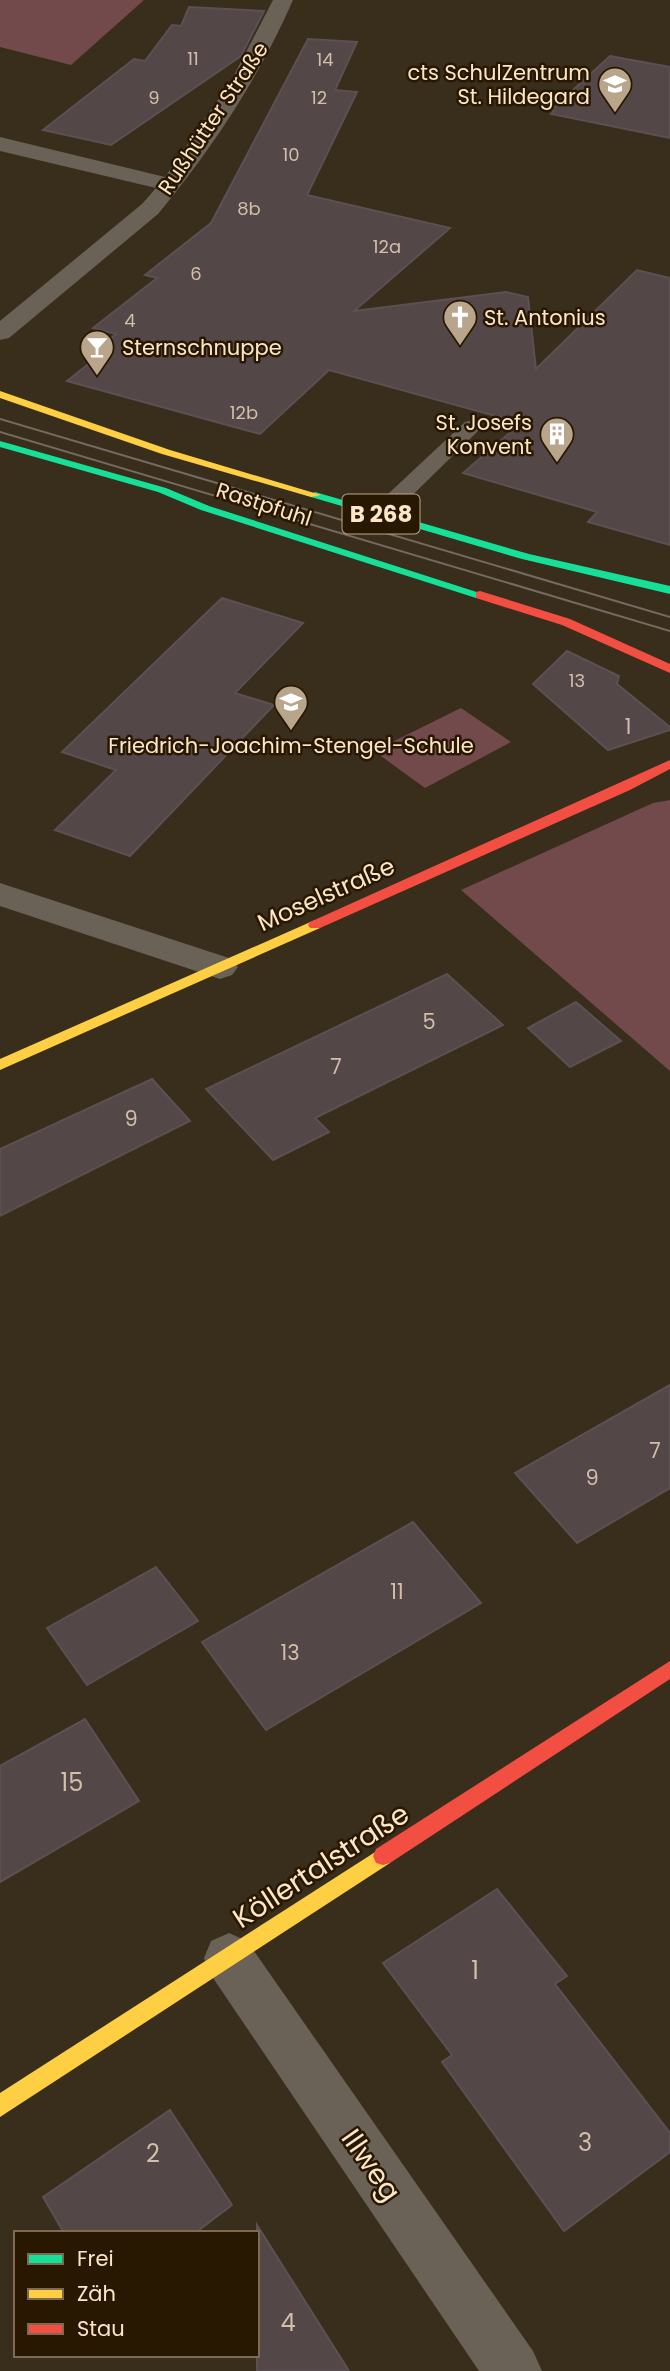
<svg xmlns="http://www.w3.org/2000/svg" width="670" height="2371" font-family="Poppins,sans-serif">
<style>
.green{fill:#724a4c}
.building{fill:#544748;stroke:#5c5052;stroke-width:2}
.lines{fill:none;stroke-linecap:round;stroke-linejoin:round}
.lane{fill:#6a6157;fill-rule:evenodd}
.street{fill:#6a6157;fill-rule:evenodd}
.fast{fill:#16e098;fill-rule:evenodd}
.slow{fill:#ffcf43;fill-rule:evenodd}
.jam{fill:#f24e42;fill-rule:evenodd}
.tram{stroke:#736b60;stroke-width:2}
.labels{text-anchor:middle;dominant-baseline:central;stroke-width:5;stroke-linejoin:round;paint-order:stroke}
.far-number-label{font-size:18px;fill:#d3bea8}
.far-poi-label{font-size:21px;fill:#fde6c8;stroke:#291801;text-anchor:end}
.far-street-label{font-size:21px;fill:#fde6c8;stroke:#291801}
.number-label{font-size:21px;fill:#d3bea8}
.shield{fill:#291801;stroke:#bda88c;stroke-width:2}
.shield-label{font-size:23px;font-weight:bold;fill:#fde6c8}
.street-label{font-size:24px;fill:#fde6c8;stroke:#291801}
.near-number-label{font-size:24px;fill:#d3bea8}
.near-street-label{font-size:28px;fill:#fde6c8;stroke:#291801}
</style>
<rect width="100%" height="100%" fill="#392d1c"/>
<!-- green -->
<g class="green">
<path d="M0,0H144L71,65L0,47Z"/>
<path d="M461,708L511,742L425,788L374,751Z"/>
<path d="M670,800V1071L461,890L653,803Z"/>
</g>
<!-- building -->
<g class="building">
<path d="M189,7L264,11L241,56L111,145L43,130L134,59L145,61L172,25L181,26Z"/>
<path d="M308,39L357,42L335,90L357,92L307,195L450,228L354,311L506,292L528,297L536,369L637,270L670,278V545L588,522L597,512L463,473L521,423L329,370L260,434L67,381L111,346L103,345L116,334L93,328L157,278L145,275L211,223Z"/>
<path d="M610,56L670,67V138L551,114L554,111L551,110Z"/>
<path d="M222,598L303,623L235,693L274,705L130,856L55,830L116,770L62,752Z"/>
<path d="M567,651L619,676L617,684L670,727V730L608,750L533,684Z"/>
<path d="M447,974L503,1025L315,1118L329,1132L273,1160L206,1089Z"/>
<path d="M576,1002L621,1041L570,1067L528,1028Z"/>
<path d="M152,1079L190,1121L0,1216V1149Z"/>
<path d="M670,1385V1488L577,1543L515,1473Z"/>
<path d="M413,1522L481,1603L266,1730L202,1642Z"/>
<path d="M156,1567L198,1621L87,1685L47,1628Z"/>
<path d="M85,1719L139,1801L0,1882V1766Z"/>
<path d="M497,1889L567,1976L555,1984L670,2133V2152L564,2231L442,2062L452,2055L383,1963Z"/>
<path d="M170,2110L232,2205L195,2233H64L43,2197Z"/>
<path d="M257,2225L349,2371H257Z"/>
</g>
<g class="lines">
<!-- lane -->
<path class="lane" d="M472,420L479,422L482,426L479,430L388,519H372L369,514L372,509L465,422Z"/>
<!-- street -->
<g class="street">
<path d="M273,0H293C259,78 212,149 158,214L9,338L0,340V321L142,204L156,188L0,151V137L165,177L231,81Z"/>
<path d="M0,883L232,959L238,967L232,975L220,979L0,906Z"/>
<path d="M229,1933L247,1941L533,2351L542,2371H479L211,1975L204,1958L211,1941Z"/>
</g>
<!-- fast -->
<g class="fast">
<path d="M0,441L166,488L209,506L486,595L484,598H476L201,510L158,492L0,447Z"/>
<path d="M315,492L529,554L670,586V594L522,559L311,497L309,495Z"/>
</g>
<!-- slow -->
<g class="slow">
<path d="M0,391L170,450L321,495L311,497L162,454L0,398Z"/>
<path d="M315,920L322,925L320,928L0,1070V1059Z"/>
<path d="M383,1847L390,1849L393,1856L390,1863L0,2117V2093Z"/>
</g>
<!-- jam -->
<g class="jam">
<path d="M480,591L570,619L670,664V673L562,625L476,598V592Z"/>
<path d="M670,760V769L630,790L320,928H310L308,925L310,922Z"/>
<path d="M670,1661V1679L390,1863L383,1865L376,1863L373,1856L376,1849Z"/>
</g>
<!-- tram -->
<g class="tram">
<path d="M0,419L670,617"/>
<path d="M0,432L670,631"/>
</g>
</g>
<!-- icons -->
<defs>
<g id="university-pin" transform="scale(1.75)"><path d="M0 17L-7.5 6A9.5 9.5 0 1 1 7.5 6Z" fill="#b8a58c" stroke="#291801"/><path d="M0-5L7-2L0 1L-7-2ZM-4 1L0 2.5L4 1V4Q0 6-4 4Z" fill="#fff"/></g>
<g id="church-pin" transform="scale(1.75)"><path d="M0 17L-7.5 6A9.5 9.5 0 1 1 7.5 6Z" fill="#b8a58c" stroke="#291801"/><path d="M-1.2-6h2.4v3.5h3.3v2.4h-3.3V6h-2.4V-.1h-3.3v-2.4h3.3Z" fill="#fff"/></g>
<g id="bar-pin" transform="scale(1.75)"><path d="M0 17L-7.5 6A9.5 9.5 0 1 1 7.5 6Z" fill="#b8a58c" stroke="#291801"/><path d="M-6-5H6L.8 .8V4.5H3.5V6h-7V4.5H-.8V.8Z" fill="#fff"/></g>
<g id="building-pin" transform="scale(1.75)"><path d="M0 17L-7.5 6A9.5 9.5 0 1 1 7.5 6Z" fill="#b8a58c" stroke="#291801"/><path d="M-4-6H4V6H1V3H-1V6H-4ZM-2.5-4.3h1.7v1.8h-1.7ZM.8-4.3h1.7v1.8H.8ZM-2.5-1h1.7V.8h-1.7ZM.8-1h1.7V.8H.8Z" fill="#fff"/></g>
<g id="school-pin" transform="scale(1.75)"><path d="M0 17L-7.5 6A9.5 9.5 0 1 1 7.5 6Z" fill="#b8a58c" stroke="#291801"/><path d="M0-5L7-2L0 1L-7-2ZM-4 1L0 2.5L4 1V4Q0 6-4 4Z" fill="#fff"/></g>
</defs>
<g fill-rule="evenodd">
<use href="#university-pin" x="615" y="84"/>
<use href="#church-pin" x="460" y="317"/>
<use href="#bar-pin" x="97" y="347"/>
<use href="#building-pin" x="557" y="434"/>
<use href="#school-pin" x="291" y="702"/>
</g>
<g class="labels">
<!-- far-number labels -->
<g class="far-number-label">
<text x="193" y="58">11</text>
<text x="325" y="59">14</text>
<text x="154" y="97">9</text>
<text x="319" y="97">12</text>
<text x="291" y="154">10</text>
<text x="249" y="208">8b</text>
<text x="387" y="246">12a</text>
<text x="196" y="273">6</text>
<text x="130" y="320">4</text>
<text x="244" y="412">12b</text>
<text x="577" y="680">13</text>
</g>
<!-- far-poi labels -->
<g class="far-poi-label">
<text x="590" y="72">cts SchulZentrum<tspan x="590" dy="24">St. Hildegard</tspan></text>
<text x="484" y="317" text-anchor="start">St. Antonius</text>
<text x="122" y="347" text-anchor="start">Sternschnuppe</text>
<text x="532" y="422">St. Josefs<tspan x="532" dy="24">Konvent</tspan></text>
<text x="291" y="745" text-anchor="middle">Friedrich-Joachim-Stengel-Schule</text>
</g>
<!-- far-street labels -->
<g class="far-street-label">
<text transform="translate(213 118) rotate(-56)">Rußhütter Straße</text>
<text transform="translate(264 504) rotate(18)">Rastpfuhl</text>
</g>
<!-- number labels -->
<g class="number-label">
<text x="628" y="726">1</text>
<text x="429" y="1021">5</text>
<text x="336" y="1066">7</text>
<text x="131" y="1118">9</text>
<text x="655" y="1450">7</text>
<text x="592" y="1477">9</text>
<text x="397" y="1591">11</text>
<text x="290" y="1652">13</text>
</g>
<!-- shield labels -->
<rect class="shield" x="342.5" y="494.5" width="77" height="39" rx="5"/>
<g class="shield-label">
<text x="381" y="514">B 268</text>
</g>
<!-- street labels -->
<g class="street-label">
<text transform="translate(326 894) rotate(-24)">Moselstraße</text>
</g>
<!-- near-number labels -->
<g class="near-number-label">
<text x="72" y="1782">15</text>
<text x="475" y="1970">1</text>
<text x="585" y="2142">3</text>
<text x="153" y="2153">2</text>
<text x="288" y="2322">4</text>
</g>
<!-- near-street labels -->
<g class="near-street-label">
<text transform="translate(321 1866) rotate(-33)">Köllertalstraße</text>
<text transform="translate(371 2165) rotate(55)">Illweg</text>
</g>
</g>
<!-- legend -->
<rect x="14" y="2231" width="245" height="126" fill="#291801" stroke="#7e6a51" stroke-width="2"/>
<rect x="28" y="2254" width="35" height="10" fill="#16e098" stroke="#7e6a51" stroke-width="2"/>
<text x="77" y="2266" font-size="21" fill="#fde6c8">Frei</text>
<rect x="28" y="2289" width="35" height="10" fill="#ffcf43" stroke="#7e6a51" stroke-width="2"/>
<text x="77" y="2301" font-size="21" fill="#fde6c8">Zäh</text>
<rect x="28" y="2324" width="35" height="10" fill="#f24e42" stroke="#7e6a51" stroke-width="2"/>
<text x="77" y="2336" font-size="21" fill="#fde6c8">Stau</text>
</svg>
